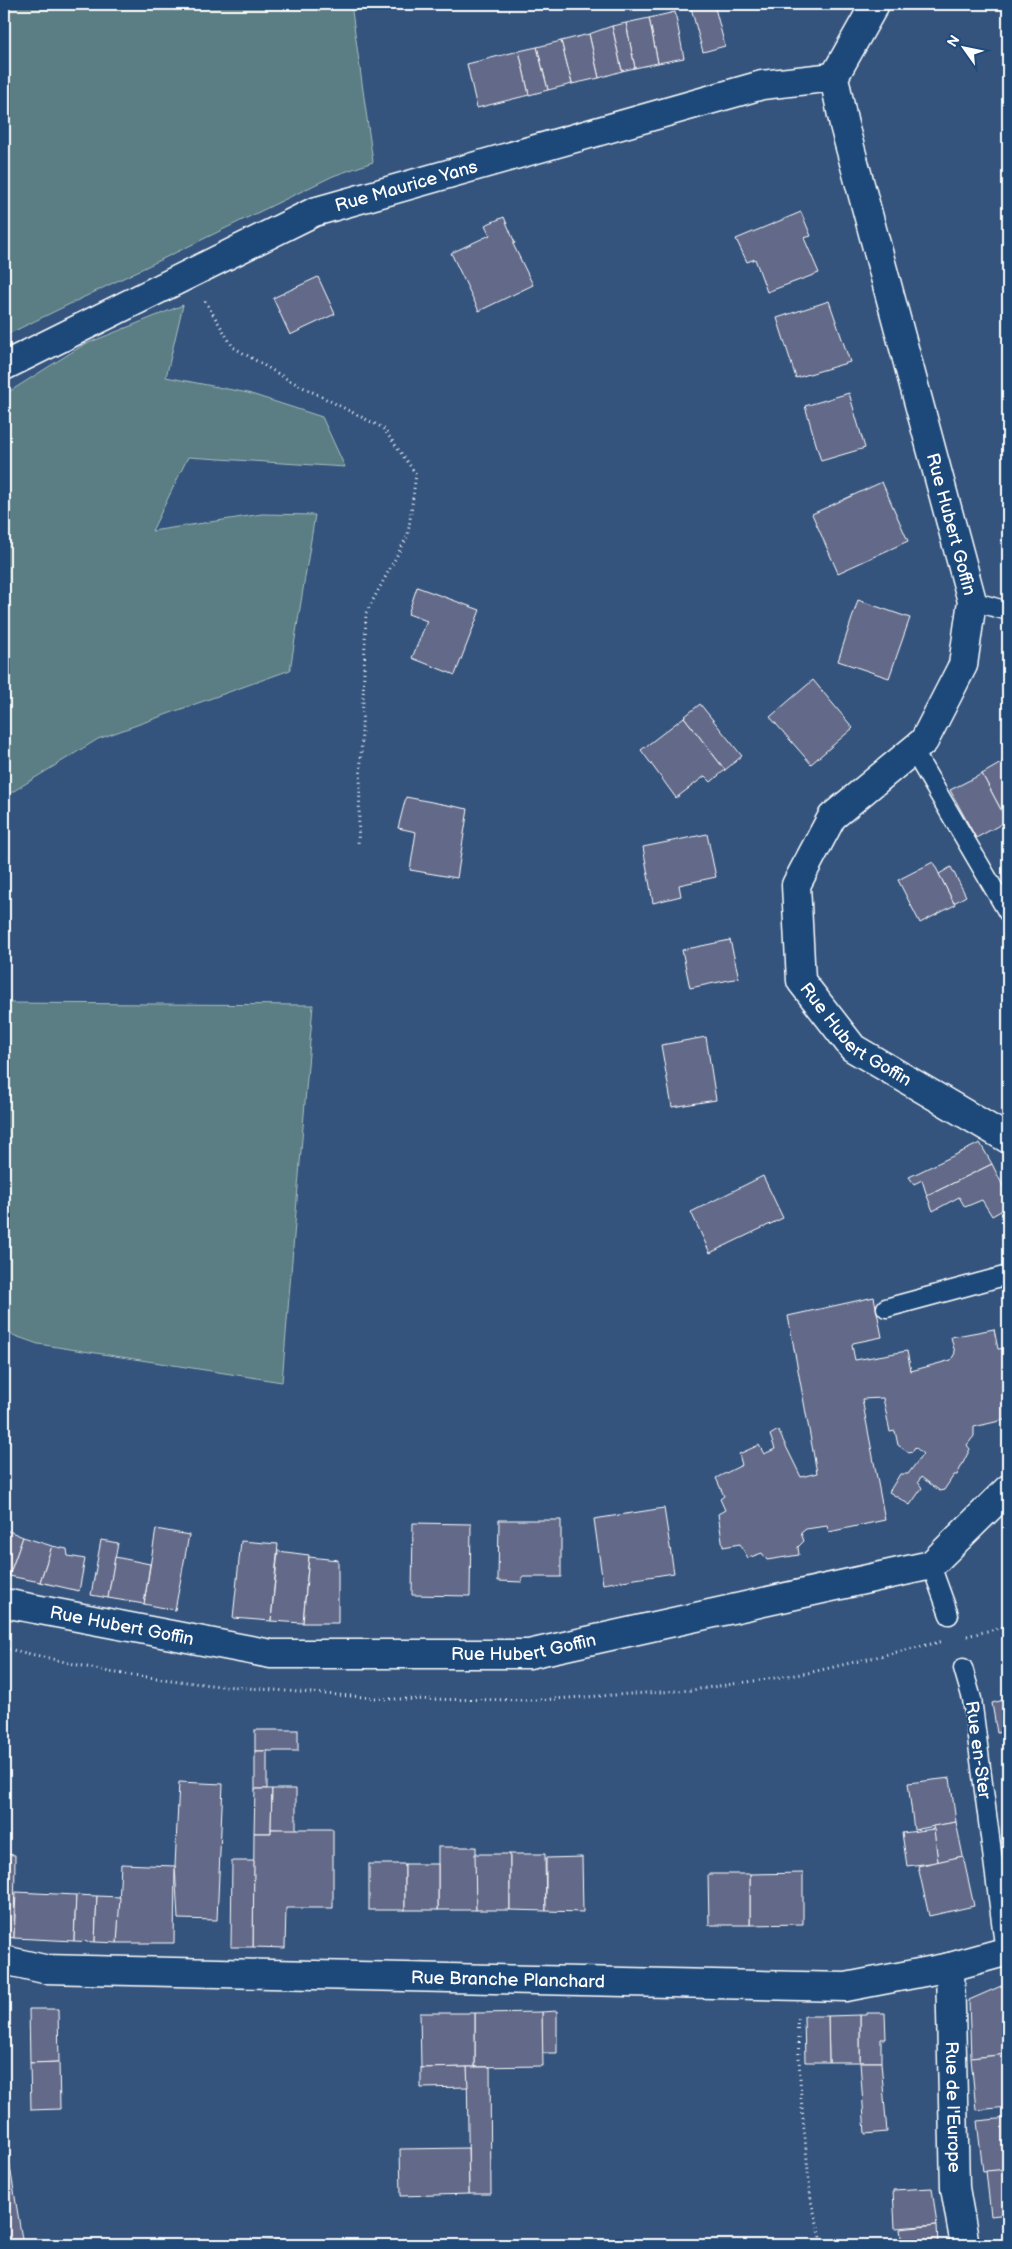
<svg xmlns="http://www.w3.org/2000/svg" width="1012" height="2249" font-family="'Balsamiq Sans',sans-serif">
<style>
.green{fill:#5a7e83;stroke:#acbec1}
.building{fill:#646b89;stroke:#fff}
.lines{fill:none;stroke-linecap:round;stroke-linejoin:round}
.service-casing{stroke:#fff;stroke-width:21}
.minor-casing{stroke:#fff;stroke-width:31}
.secondary-casing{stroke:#fff;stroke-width:31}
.path{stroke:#fff;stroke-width:3;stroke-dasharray:1 4;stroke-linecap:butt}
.service{stroke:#1f4a7a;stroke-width:18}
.minor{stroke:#1f4a7a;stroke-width:28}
.secondary{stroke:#1f4a7a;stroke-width:28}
.labels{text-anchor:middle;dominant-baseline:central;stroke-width:4;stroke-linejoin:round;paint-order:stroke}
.street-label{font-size:18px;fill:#fff;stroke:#1f4a7a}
</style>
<rect width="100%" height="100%" fill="#34547e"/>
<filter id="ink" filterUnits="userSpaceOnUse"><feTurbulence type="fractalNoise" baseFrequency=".02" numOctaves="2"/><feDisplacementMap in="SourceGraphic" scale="10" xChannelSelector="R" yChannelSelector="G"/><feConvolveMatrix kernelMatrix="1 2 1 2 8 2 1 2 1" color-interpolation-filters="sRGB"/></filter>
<g filter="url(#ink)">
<!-- green -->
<g class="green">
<path d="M4,4H351L373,162L333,176L4,336Z"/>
<path d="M183,305L166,377L248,393L322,417L345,467L188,457L152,531L262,514L315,515L290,670L98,739L4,797V395L83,345Z"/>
<path d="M4,1003L313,1005L282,1382L38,1344L4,1332Z"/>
<path d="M285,2239L286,2245H236Z"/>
</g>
<!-- building -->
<g class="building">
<path d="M690,4H714L725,46L703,52Z"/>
<path d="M675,12L684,58L658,63L649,18Z"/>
<path d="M649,18L658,63L635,68L626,23Z"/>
<path d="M626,23L635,68L622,71L612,26Z"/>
<path d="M612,26L622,71L599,78L589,34Z"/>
<path d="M589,34L599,78L572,84L561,41Z"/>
<path d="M561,41L572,84L548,90L537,47Z"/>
<path d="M537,47L548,90L529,95L519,51Z"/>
<path d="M519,51L529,95L477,108L467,64Z"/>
<path d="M801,212L811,236L804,238L819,273L767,292L755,259L747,262L736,239Z"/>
<path d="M504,217L515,243L513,244L533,285L479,311L451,253L490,235L485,225Z"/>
<path d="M318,277L335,314L290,335L273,298Z"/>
<path d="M829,301L850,362L796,378L777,318Z"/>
<path d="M849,393L865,448L821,461L805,406Z"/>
<path d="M882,482L908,541L838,573L812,514Z"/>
<path d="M417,587L480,610L455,675L412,658L427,621L408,614Z"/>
<path d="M858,600L910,618L889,678L838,661Z"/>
<path d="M813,680L853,728L811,764L770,717Z"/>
<path d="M700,704L742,756L725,770L684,717Z"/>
<path d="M684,717L725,770L711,782L705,776L676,798L641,750Z"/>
<path d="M1008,759V823L982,774Z"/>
<path d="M982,774L1007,821L976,838L950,790Z"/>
<path d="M406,797L468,809L457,878L410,870L416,832L398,828Z"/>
<path d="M707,834L716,877L679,885L681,896L653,903L643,847Z"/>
<path d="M933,862L955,905L920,923L898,880Z"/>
<path d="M951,867L966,896L954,903L939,874Z"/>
<path d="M730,940L739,978L690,988L682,950Z"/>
<path d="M706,1037L716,1100L672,1107L661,1045Z"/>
<path d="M980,1143L992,1164L927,1196L922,1180L914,1184L909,1177Z"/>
<path d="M992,1164L1005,1190L1008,1207L992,1216L982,1200L965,1207L959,1197L933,1211L927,1196Z"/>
<path d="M763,1176L783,1218L710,1253L691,1212Z"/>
<path d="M874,1297L882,1337L853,1343L852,1345L855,1360L907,1351L911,1371L951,1360L955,1353L951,1337L994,1329L998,1349L1008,1348V1419L974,1427V1436L967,1445L970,1449L957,1475H954L944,1490L940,1491L921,1477L918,1482L922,1488L910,1505L889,1492L900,1474H908L923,1454L915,1447L912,1452L909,1453L898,1445L895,1431L890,1432L883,1398L862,1399L885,1520L829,1532L827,1526L806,1529L801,1533L804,1541L798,1547L799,1555L767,1560L762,1553L748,1558L740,1544L723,1547L718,1514L725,1510L720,1499L724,1496L716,1478L742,1465L739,1454L759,1445L764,1454L775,1449L770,1435L778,1430L801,1477L817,1473L788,1316Z"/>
<path d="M664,1508L674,1573L603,1584L594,1519Z"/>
<path d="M499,1520H561V1577H522V1582L498,1581Z"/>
<path d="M413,1523L471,1524L470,1596L412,1595Z"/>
<path d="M4,1529L23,1537L9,1576L4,1575Z"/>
<path d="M156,1529L189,1535L175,1610L144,1604Z"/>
<path d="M23,1537L52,1546L40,1582L9,1576Z"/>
<path d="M101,1540L118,1543L108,1598L91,1595Z"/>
<path d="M241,1541L278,1544L271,1621L233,1618Z"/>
<path d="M52,1546L67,1549L68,1556L85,1559L79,1591L40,1582Z"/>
<path d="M278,1551L309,1555L303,1623L271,1621Z"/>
<path d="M115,1557L150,1564L144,1604L108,1598Z"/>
<path d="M309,1557L338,1560V1623H303Z"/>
<path d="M1008,1699V1731L997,1733L992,1703Z"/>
<rect x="255" y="1730" width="43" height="21"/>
<rect x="255" y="1751" width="12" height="38"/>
<path d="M950,1778L956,1822L914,1830L908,1783Z"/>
<path d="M179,1782L223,1784L217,1920L178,1919L175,1866Z"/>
<path d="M255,1789H272L271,1833H254Z"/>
<path d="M272,1789H296V1830L271,1829Z"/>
<path d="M956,1822L963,1856L938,1862L933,1826Z"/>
<path d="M271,1829H333V1908H286L285,1948L253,1947L254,1833H271Z"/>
<path d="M934,1829L938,1862L907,1866L902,1833Z"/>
<rect x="438" y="1847" width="38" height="63"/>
<path d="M4,1854L15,1855L14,1938L4,1936Z"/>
<path d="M475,1854H510V1910H476Z"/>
<path d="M510,1854H545L546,1911L510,1910Z"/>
<path d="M963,1856L974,1906L929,1916L918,1866Z"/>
<path d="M582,1857L583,1912L546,1911V1858Z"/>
<path d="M232,1861H254L253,1947H231Z"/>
<path d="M121,1864L175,1866L174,1943H117Z"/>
<rect x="369" y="1864" width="36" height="46"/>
<rect x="405" y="1864" width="33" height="46"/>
<path d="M803,1873V1924L750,1925V1874Z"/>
<path d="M708,1874H750V1925H709Z"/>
<path d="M16,1892L76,1895L74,1941L14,1938Z"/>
<path d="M76,1895L97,1896L95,1942L74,1941Z"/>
<path d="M97,1896L120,1897L117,1943L95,1942Z"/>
<path d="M1008,1983V2054L971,2058L969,2000Z"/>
<path d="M29,2009H58L59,2062L30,2063Z"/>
<path d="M557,2011V2053H542V2012Z"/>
<path d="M542,2012L543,2066L475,2067V2013Z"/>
<path d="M420,2013H475V2067L421,2068Z"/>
<path d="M867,2013H885L886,2039H881V2062H860V2015H867Z"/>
<path d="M860,2015V2062H829L828,2016Z"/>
<path d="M804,2016H828L829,2062H805Z"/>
<path d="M1008,2054V2107L976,2110L971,2058Z"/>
<path d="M59,2062L60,2109L31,2110L30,2063Z"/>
<path d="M860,2062H881L887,2132L865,2134Z"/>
<path d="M467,2067H490L491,2194H469Z"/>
<path d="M467,2067L468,2087L421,2088V2068Z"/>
<path d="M1008,2118V2169L983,2172L977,2121Z"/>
<path d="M4,2140H6L11,2173L4,2174Z"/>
<path d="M468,2148L469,2194L401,2196L400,2149Z"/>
<path d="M1008,2169V2214L991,2216L986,2171Z"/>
<path d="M11,2173L23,2245H4V2174Z"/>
<path d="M932,2188L937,2225L895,2228L893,2190Z"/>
<path d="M937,2225L938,2245H902L900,2229Z"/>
</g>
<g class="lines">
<!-- service casing -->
<g class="service-casing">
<g id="service">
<path d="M972,601L1008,611"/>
<path d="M913,750L1008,913"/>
<path d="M886,1308L1008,1275"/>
<path d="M931,1565L949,1615"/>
<path d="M963,1668L972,1699L1005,1952"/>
</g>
</g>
<!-- minor casing -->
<g class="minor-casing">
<g id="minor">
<path id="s1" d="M875,4L834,77L844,125L972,601L963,665L924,741L832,817L796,885L801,981L853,1048L1008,1139"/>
<path id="s2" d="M4,366L314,212L762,85L834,77"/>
<path id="s3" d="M4,1603L271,1654H529L931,1565L1008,1489"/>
<path id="s4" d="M950,1967L955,2188L965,2245"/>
</g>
</g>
<!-- secondary casing -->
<g class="secondary-casing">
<g id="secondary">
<path id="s5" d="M4,1960L44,1969L846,1987L950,1967L1008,1951"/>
</g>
</g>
<!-- path -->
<g class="path">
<path d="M205,301L233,347L287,379L383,428L416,474L408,535L366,613L358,846"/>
<path d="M967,1636L1008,1626"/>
<path d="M4,1648L109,1672L210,1685L389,1699L538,1700L692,1690L808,1673L944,1641"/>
<path d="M797,2018L801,2097L811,2201L823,2245"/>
</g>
<!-- service -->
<use href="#service" class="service"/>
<!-- minor -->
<use href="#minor" class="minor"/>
<!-- secondary -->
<use href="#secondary" class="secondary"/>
</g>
</g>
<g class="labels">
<!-- street labels -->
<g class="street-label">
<text stroke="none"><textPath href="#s2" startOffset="442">Rue Maurice Yans</textPath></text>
<text stroke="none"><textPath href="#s1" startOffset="546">Rue Hubert Goffin</textPath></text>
<text stroke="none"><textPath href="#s1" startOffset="1146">Rue Hubert Goffin</textPath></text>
<text stroke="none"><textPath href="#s3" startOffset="120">Rue Hubert Goffin</textPath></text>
<text stroke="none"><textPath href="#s3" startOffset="525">Rue Hubert Goffin</textPath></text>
<text transform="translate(978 1750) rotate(82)">Rue en-Ster</text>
<text stroke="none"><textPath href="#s5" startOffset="505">Rue Branche Planchard</textPath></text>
<text stroke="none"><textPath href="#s4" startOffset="140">Rue de l'Europe</textPath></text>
</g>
</g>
<!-- margin -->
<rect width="1012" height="2249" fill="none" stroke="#1f4a7a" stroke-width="20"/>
<rect x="10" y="10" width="992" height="2229" fill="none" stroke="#fff" stroke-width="2" filter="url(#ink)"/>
<!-- north arrow -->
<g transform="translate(964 48) rotate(303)" stroke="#1f4a7a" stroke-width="4" paint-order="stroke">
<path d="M0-4L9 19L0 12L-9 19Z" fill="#ffffff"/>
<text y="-8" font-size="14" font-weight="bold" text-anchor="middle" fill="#ffffff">N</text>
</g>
</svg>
